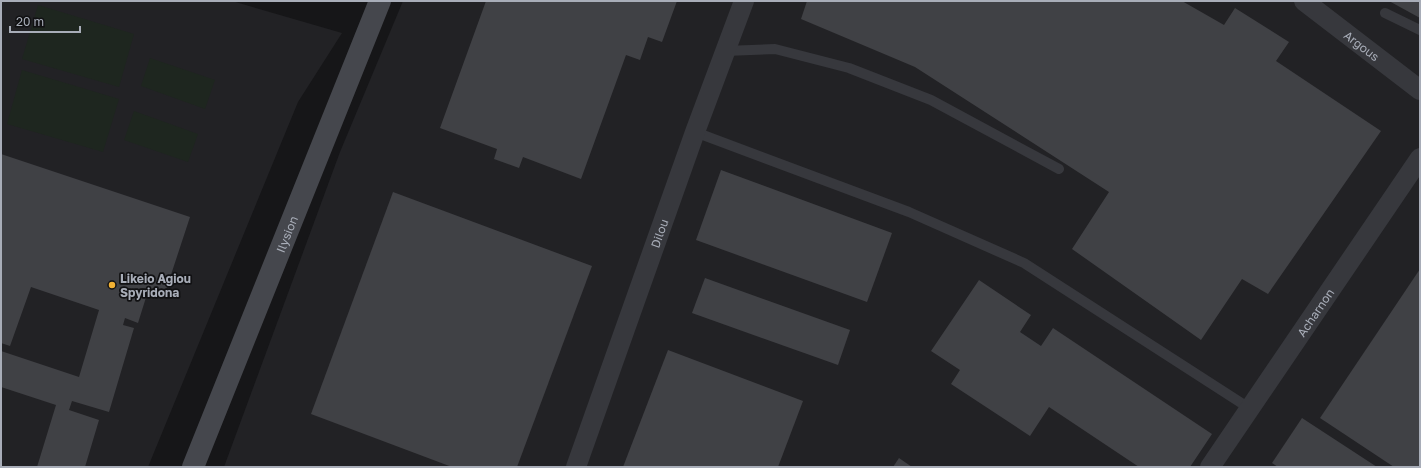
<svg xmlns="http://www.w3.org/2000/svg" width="1421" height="468" font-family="'Golos Text',sans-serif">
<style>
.built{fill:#222225}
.green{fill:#1e261f}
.building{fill:#404145}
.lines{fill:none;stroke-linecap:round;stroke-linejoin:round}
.lane{stroke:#37383d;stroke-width:10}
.street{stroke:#37383d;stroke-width:20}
.secondary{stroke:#45474d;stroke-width:22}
.poi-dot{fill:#f2b134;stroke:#111113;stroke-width:1.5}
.labels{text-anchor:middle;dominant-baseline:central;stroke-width:3.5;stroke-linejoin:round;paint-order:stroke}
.street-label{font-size:12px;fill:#a8adb8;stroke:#111113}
.poi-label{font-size:12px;font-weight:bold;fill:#a8adb8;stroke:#111113;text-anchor:start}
</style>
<rect width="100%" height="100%" fill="#161618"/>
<!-- built -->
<g class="built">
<path d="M1,1H232L342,33L298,102L148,467H1Z"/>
<path d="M403,1H1420V467H224L340,152Z"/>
</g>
<!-- green -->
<g class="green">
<path d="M38,5L134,34L119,87L22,59Z"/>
<path d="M150,58L215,80L205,109L141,86Z"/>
<path d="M22,70L119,99L103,152L7,124Z"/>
<path d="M134,111L198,134L188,162L124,140Z"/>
</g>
<!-- building -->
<g class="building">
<path d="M486,1H677L662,42L648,37L640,60L626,55L581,179L523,157L519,168L494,159L497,149L440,128Z"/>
<path d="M807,1H1182L1224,25L1235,8L1289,42L1276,61L1381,131L1268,294L1242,279L1201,340L1072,249L1109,192L915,67L801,19Z"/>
<path d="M1389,1H1420V18Z"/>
<path d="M1,154L190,217L164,296L148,291L138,323L125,318L123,325L134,328L109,412L72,401L69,410L99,420L85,467H37L56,405L1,387V351L79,377L99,310L31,287L10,346L1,343Z"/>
<path d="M721,170L892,233L867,302L696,240Z"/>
<path d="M393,192L592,266L517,467H452L311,414Z"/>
<path d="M1420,269V467H1394L1320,418Z"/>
<path d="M705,278L850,330L838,365L692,313Z"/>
<path d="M979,280L1031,315L1020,332L1041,346L1053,328L1212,434L1190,467H1139L1049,407L1030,436L951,384L960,370L931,351Z"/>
<path d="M668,350L803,401L778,467H623Z"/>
<path d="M1302,418L1377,467H1278L1272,463Z"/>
<path d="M899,458L912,467H893Z"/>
</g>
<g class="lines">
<!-- lane -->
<g class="lane">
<path d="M1385,13L1420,30"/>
<path d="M725,51L775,49L849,68L931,100L1059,169"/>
<path d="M695,132L909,212L1024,263L1249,408"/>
</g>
<!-- street -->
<g class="street">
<path id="s1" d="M1304,1L1420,90"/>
<path id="s2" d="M576,467L695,132L744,1"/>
<path id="s3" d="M1210,467L1420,158"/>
</g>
<!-- secondary -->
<path class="secondary" id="s4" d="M193,467L380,1"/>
</g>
<!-- markers -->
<circle class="poi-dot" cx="112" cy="285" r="4"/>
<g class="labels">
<!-- street labels -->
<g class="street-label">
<text stroke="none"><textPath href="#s1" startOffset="73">Argous</textPath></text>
<text stroke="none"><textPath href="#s4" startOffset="251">Ilysion</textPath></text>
<text stroke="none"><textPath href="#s2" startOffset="248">Dilou</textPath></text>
<text stroke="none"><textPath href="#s3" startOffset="187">Acharnon</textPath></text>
</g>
<!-- poi labels -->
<g class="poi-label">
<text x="120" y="278">Likeio Agiou<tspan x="120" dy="14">Spyridona</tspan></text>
</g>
</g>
<!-- border -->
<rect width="1421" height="468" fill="none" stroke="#a8adb8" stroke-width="4"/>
<!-- scale -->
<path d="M10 26v6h70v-6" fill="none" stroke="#a8adb8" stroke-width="2"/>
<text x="16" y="26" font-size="12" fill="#a8adb8" stroke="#111113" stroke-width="3" paint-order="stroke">20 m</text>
</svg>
